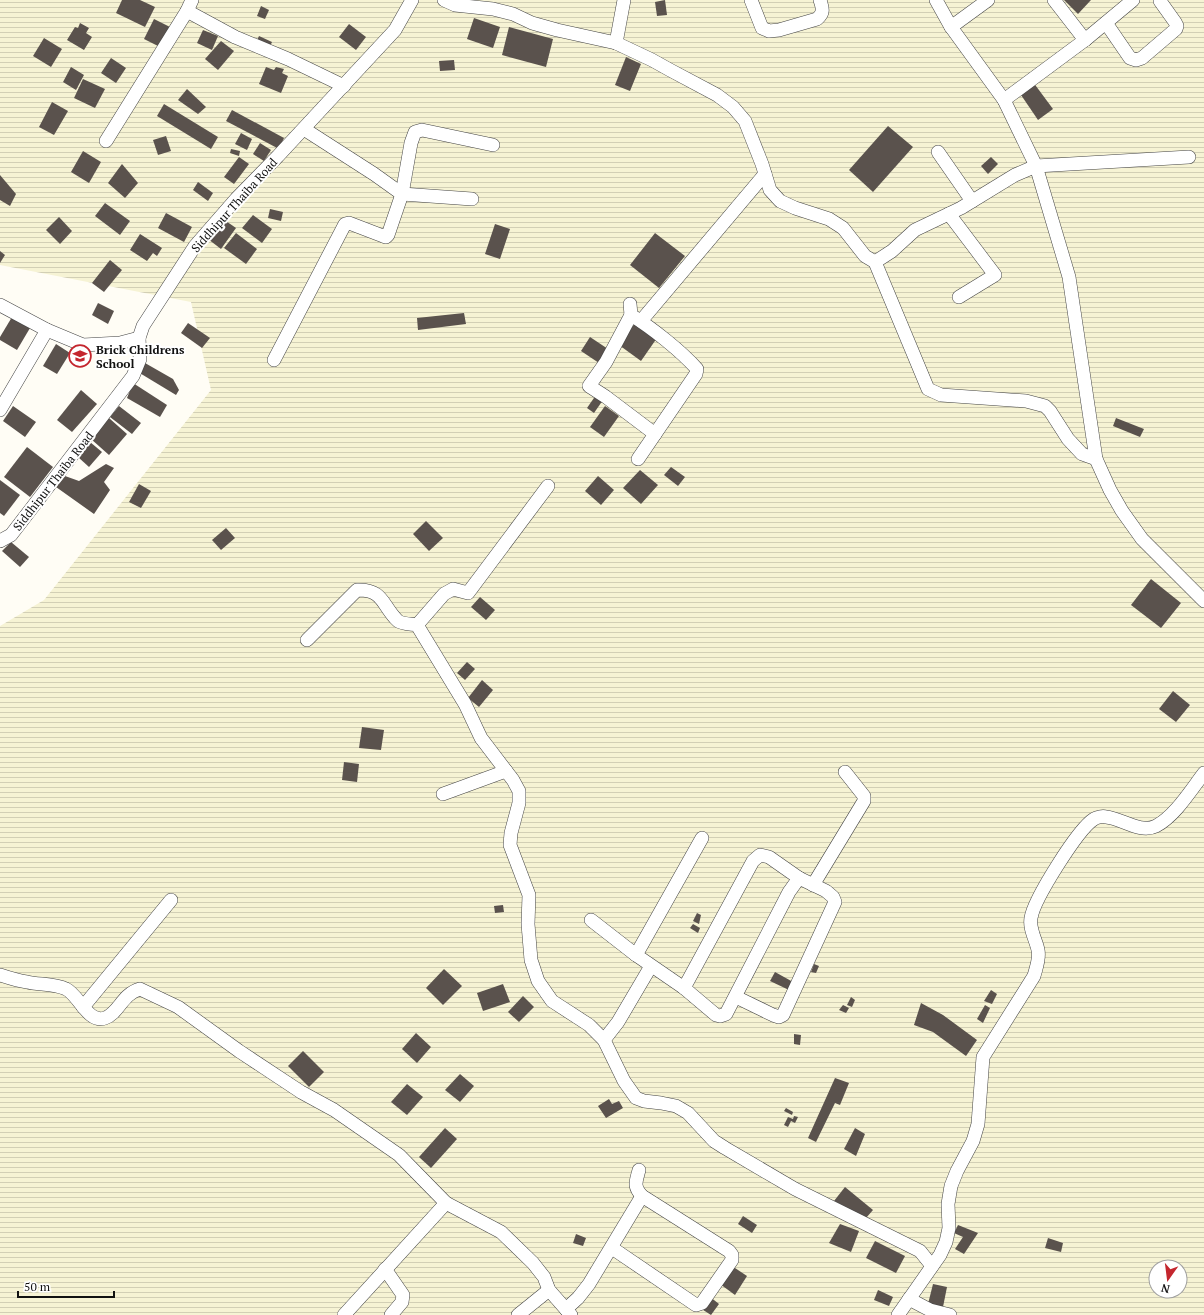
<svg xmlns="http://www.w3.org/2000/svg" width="1204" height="1315" font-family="'PT Serif',serif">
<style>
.farmland{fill:url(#farmland-rules);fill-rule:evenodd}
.building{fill:#5a524d}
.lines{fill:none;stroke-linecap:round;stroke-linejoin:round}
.minor-casing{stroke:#444;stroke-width:14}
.minor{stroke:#fff;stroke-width:13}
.labels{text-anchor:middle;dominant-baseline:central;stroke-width:4;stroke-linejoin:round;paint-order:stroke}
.street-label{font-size:12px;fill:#111;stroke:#fff}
.poi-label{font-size:12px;font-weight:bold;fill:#111;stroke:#fff;text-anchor:start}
</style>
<defs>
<pattern id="farmland-rules" width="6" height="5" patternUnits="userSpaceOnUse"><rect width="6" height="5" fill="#f6f3d4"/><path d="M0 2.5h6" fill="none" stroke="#d2cfb5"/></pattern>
</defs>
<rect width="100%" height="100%" fill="#fffdf5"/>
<!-- farmland -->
<path class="farmland" d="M0,0H1204V1315H0V626L44,600L211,390L191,302L0,265ZM1156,1267H1180V1291H1156Z"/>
<!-- building -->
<g class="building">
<path d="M122,0H140L155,7L145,27L116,13Z"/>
<path d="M665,0L667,15L657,16L655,2Z"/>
<path d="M1064,0H1091L1078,14Z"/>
<path d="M261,6L269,10L265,19L257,16Z"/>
<path d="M474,18L500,27L493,48L467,39Z"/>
<path d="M154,19L170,27L160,47L144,39Z"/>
<path d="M80,23L89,28L86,33L92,37L84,50L67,40L75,27L78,28Z"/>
<path d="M349,24L366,37L356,50L339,37Z"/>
<path d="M509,27L553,39L546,67L502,55Z"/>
<path d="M203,30L218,36L212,50L197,43Z"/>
<path d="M259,36L272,42L266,55L253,49Z"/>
<path d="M44,38L62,49L51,67L33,56Z"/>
<path d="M221,41L234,51L218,70L205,59Z"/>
<path d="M626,57L641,64L630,91L615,85Z"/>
<path d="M111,58L126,68L116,83L101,73Z"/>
<path d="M454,60L455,70L440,71L439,61Z"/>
<path d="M71,67L84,75L76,90L63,82Z"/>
<path d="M266,67L274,70L276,67L284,69L282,73L288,76L281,93L259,84Z"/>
<path d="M83,79L105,89L95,108L74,98Z"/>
<path d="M1033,82L1053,109L1038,120L1019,92Z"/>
<path d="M187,89L206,107L198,114L178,100Z"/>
<path d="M52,102L68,111L54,135L39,127Z"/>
<path d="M164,104L218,137L211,149L157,116Z"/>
<path d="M232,110L284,138L279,149L226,121Z"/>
<path d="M888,126L913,147L873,192L849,170Z"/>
<path d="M241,133L252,139L247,150L235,144Z"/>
<path d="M166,136L171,151L158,155L153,140Z"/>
<path d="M260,143L271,150L264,161L253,154Z"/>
<path d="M231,149L240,151L239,156L230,153Z"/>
<path d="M83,151L101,162L89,183L71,172Z"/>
<path d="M239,157L249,164L234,184L224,177Z"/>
<path d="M991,157L998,164L988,174L981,166Z"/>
<path d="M122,164L138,183L125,198L108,183Z"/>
<path d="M0,175L16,194L10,206L0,200Z"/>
<path d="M198,182L213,193L208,201L193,190Z"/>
<path d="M105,203L130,221L120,235L95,216Z"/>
<path d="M270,209L283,212L281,221L268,218Z"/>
<path d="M166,213L192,227L184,242L158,228Z"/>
<path d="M253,215L272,229L262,243L242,228Z"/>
<path d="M59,217L72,231L60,244L46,230Z"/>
<path d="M223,219L236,228L221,249L208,239Z"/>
<path d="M495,224L510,229L500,259L485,254Z"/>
<path d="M236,233L257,249L246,264L224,248Z"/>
<path d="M655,233L685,256L659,288L630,265Z"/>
<path d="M140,234L162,248L157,256L153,253L147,261L130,250Z"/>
<path d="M0,251L5,255L0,263Z"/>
<path d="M110,260L122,270L104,292L92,283Z"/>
<path d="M98,303L114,311L108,324L92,315Z"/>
<path d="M464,313L466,324L418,330L417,318Z"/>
<path d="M12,317L30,328L17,350L0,340V337Z"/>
<path d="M188,323L210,338L202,348L181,333Z"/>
<path d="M635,323L657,338L641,361L619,345Z"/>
<path d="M590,337L608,349L599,363L581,351Z"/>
<path d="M56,344L70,353L57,374L43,366Z"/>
<path d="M145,363L173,379L179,390L176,395L138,372Z"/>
<path d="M133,383L167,405L160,417L127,398Z"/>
<path d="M81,390L97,404L72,432L57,420Z"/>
<path d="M596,395L603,400L594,413L587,408Z"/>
<path d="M13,406L36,422L25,437L3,421Z"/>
<path d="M119,406L141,423L132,434L110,417Z"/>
<path d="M605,406L619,416L604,437L590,427Z"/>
<path d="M109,418L127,434L109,455L91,439Z"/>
<path d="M1116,418L1144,429L1140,437L1113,426Z"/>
<path d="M90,442L102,452L89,467L78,457Z"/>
<path d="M27,447L53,467L30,497L4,477Z"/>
<path d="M106,464L114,468L104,482L110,490L94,514L56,487L65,476L79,481Z"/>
<path d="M671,467L685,477L678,486L664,475Z"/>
<path d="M640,470L658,485L641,504L623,488Z"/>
<path d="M598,476L614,490L601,505L585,491Z"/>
<path d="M0,480L20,495L4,516L0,513Z"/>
<path d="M139,484L151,491L141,508L129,502Z"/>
<path d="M426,521L443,538L429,551L413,534Z"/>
<path d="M226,528L235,538L221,550L212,540Z"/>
<path d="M11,542L29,557L20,567L2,551Z"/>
<path d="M1151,579L1181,603L1161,628L1131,605Z"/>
<path d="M480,597L495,610L486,620L471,607Z"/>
<path d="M467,662L475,669L465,680L457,673Z"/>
<path d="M482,680L493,690L479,707L468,698Z"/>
<path d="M1173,691L1190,705L1176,722L1159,709Z"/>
<path d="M362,727L384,730L381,750L359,748Z"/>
<path d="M344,762L359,764L357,782L342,780Z"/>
<path d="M503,905L504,912L495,913L494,906Z"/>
<path d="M697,913L701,915L699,924L693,921Z"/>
<path d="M693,924L700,928L698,933L690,928Z"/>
<path d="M814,964L819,966L816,973L811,972Z"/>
<path d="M444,969L462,986L443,1005L426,988Z"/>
<path d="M775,972L793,982L789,990L770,981Z"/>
<path d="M503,984L510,1002L483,1011L477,993Z"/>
<path d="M991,990L997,994L992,1004L984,1001Z"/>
<path d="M523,996L534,1007L519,1022L508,1012Z"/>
<path d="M851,997L855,1000L852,1007L847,1005Z"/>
<path d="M921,1003L943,1015L977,1040L966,1056L933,1032L914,1025Z"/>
<path d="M843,1005L849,1008L846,1013L839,1010Z"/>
<path d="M985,1005L990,1008L983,1023L977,1019Z"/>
<path d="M416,1033L431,1047L417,1063L402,1049Z"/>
<path d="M794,1034L801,1035L800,1045L794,1044Z"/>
<path d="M303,1051L324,1072L309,1087L288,1066Z"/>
<path d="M460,1074L474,1086L460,1102L445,1090Z"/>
<path d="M835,1078L849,1083L840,1105L835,1103L816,1142L808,1138Z"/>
<path d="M407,1084L423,1097L407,1115L391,1102Z"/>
<path d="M609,1099L612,1104L619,1101L623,1108L606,1118L598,1106Z"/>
<path d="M786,1108L793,1112L792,1115L784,1111Z"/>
<path d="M794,1116L798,1117L795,1123L791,1121L788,1127L784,1125L788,1117L793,1119Z"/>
<path d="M445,1128L457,1139L431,1168L419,1157Z"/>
<path d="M855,1128L865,1134L856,1156L844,1149Z"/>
<path d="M845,1187L873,1210L866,1218L834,1201Z"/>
<path d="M743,1216L757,1225L752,1233L738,1224Z"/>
<path d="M840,1224L859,1231L851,1252L829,1243Z"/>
<path d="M958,1225L978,1233L964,1254L955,1249L963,1237L954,1233Z"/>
<path d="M576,1234L586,1238L583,1246L573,1243Z"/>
<path d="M1048,1238L1063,1243L1061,1252L1045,1248Z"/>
<path d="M875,1241L905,1256L896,1273L866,1258Z"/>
<path d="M732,1266L747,1276L735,1295L720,1284Z"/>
<path d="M933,1284L947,1287L943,1307L928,1304Z"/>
<path d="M878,1290L893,1297L889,1306L874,1300Z"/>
<path d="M709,1296L719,1304L711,1315L700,1308Z"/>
</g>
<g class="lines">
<!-- minor casing -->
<g class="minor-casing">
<g id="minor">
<path d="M444,0L455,5L493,9L513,14L532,23L557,30L616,43L652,60L670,70L717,95L733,107L745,121L762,164L770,190L780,201L795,208L829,219L843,228L865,256L875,262L892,251L915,230L961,208L1015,175L1036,166L1189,157"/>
<path d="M751,0L762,28L769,31L779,30L817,19C824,13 823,9 820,0"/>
<path d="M936,0L951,27L1004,100L1036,166L1069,277L1096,459L1110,490L1122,511L1142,539L1204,601"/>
<path d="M1054,0L1085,40"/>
<path d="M187,11L235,37L288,59L344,86"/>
<path d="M1106,23L1130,58L1136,60L1142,58L1176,29L1177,26L1175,22L1160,1"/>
<path d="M951,27L988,0"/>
<path d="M616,43L624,0"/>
<path d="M1004,100L1085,40L1133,0"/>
<path d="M304,129L374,174L402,194L472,199"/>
<path d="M106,141L187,11L192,0"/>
<path d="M938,152L972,201"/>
<path d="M949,214L995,275L959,297"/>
<path d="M875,262L928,389L941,395L1026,401L1045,406L1050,411L1068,439L1082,454L1096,459"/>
<path d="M630,304L631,315C652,328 681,351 697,369L696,374L638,459"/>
<path d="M0,305L47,330L83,345L120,343L139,338"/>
<path d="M631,315L606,362L589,386L606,397L655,434"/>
<path d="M641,321L765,174"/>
<path d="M274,360L345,224L349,223L383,236L386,237L388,235L402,194L411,143L415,132L422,130L493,145"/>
<path d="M0,410L47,330"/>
<path d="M0,541L11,535L31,509L133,376L140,359L139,338L143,326L195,246L236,199L278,156L395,30L412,0"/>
<path d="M417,625L444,594L453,589L468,593L548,486"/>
<path d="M307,640L357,590C384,589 382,606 398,621C402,624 411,624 417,625L465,704L481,738L513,780L519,791V803L511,833L510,845L529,895L528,924L531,960L538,981L552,1001L589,1025L604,1040L624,1081L636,1098L644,1101L661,1103L676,1106L688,1113L714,1141L725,1148L795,1189L920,1251L932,1266"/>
<path d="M443,794L506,771"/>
<path d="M702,838L636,955L684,988L716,1015L720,1016L726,1014L789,892L799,878"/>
<path d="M813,885L864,801V796L845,772"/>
<path d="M591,920L636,955"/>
<path d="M0,975C9,978 18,981 27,982C39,985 54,983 66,989C79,995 88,1024 105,1018C119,1013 122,994 140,989L178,1007L239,1051L301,1092L334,1110L399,1155L446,1203L501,1232L533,1263L544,1277L549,1290L571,1315"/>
<path d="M684,988L753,861L760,855L769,857L799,878L826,891L833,897L835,902L783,1015L779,1017L773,1015L736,997"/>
<path d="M83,1007L171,900"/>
<path d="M604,1040L618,1022L651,966"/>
<path d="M612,1248L696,1305L702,1303L732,1260V1255L729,1251L642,1196C633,1186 636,1182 639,1170"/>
<path d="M385,1269L403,1295L402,1302L391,1315"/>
<path d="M909,1299L930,1310L950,1315"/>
<path d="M566,1309L578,1298L589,1284L642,1196"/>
<path d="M344,1315L446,1203"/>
<path d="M518,1315L549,1290"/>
<path d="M898,1315L940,1255L946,1242L949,1228L948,1204L951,1186L957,1171L973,1141L978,1124L983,1057L1034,976C1036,968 1040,959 1038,950C1036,940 1029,929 1031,918C1034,899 1078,829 1094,819C1097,817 1103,816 1106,817C1121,818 1140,834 1156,826C1175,816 1191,790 1204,773"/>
</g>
</g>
<!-- minor -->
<use href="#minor" class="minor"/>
</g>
<!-- icons -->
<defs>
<g id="school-ring" transform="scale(1.15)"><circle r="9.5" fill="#fff" stroke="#c4262e" stroke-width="1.5"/><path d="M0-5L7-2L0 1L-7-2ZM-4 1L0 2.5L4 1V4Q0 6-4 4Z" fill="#c4262e"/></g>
</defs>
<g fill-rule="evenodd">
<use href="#school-ring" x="80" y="356"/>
</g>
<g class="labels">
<!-- street labels -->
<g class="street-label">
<text transform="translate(234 205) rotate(-48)">Siddhipur Thaiba Road</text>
<text transform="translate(53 481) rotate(-52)">Siddhipur Thaiba Road</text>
</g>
<!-- poi labels -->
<g class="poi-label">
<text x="96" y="349">Brick Childrens<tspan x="96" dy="14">School</tspan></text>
</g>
</g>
<!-- north arrow -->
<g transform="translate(1168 1279) rotate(194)"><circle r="19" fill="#ffffff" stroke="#a0a0a0"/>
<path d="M0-3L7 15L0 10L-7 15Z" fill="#c4262e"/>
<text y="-6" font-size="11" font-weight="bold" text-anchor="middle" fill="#111111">N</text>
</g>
<!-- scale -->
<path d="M18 1291v6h96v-6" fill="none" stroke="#111111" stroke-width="2"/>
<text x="24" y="1291" font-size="12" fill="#111111" stroke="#ffffff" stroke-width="3" paint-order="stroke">50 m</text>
</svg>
